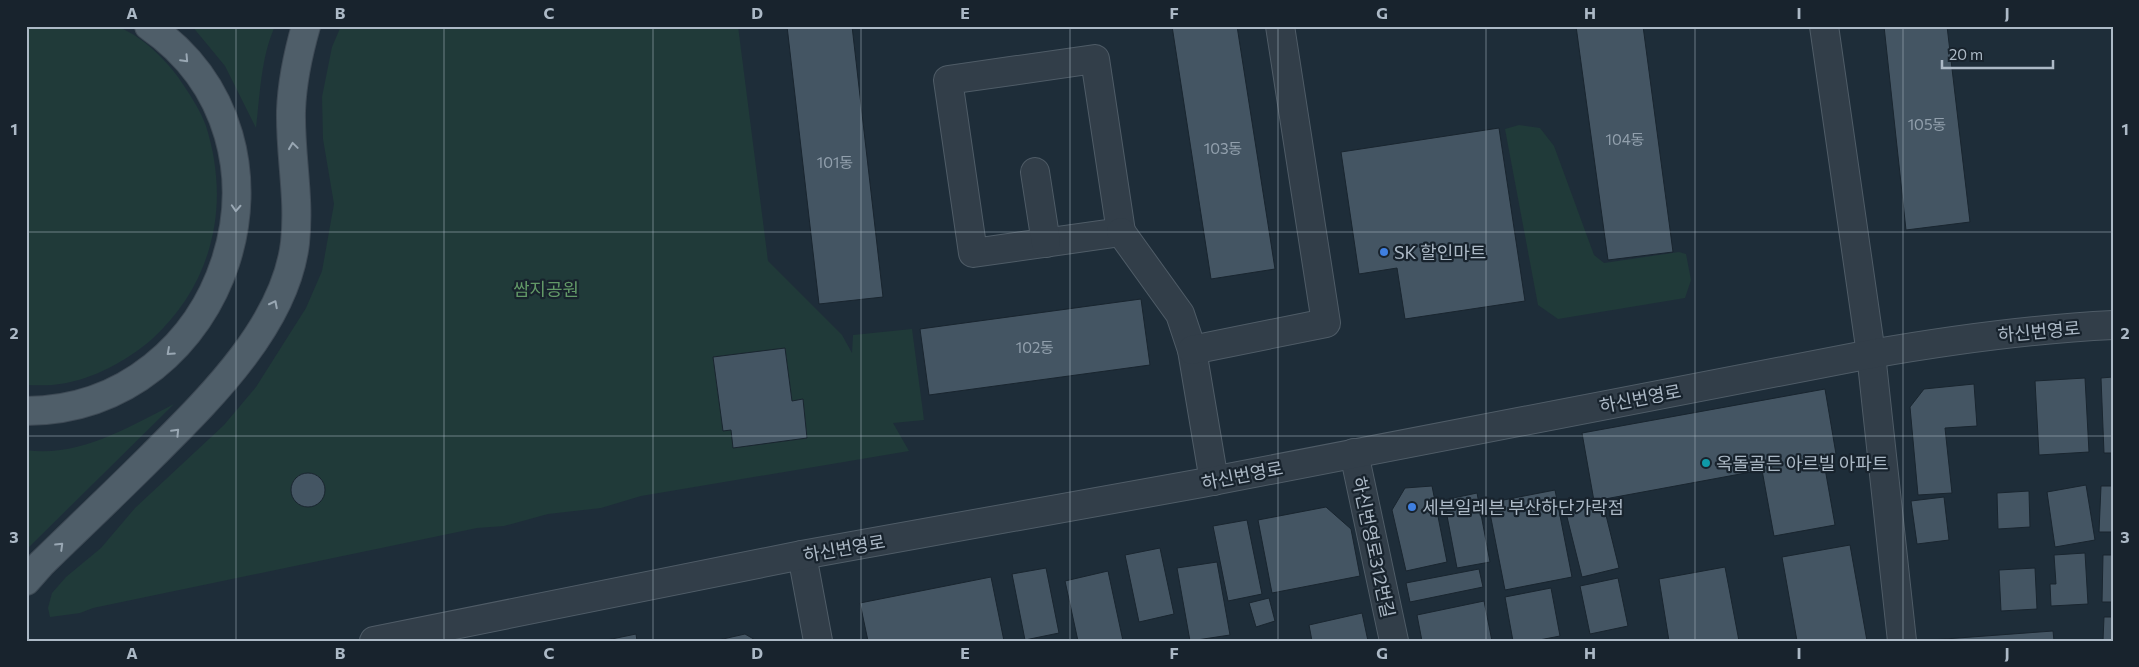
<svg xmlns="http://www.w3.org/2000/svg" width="2139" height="667" font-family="Commissioner,'Noto Sans KR',sans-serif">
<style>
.green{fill:#203a39}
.building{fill:#445563;stroke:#19252f}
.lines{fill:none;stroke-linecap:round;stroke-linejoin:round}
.minor-casing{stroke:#4f5c67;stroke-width:30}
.major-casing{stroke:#3e4a55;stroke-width:30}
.minor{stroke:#323e49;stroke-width:28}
.major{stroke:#4f5e69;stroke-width:28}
.oneway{stroke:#99a7b3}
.grid{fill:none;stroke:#acb9c6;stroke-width:1;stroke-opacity:0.55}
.shop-dot{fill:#3f7fe0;stroke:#18232d;stroke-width:2}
.culture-dot{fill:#0f9aa8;stroke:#18232d;stroke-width:2}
.labels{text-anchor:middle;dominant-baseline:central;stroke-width:4.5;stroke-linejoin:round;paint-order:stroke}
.number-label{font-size:15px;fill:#92a0ad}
.poi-label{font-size:18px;fill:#acb9c6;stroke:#18232d;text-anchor:start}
.park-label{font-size:18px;fill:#629867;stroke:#18232d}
.street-label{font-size:18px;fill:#acb9c6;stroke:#18232d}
.neatline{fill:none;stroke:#acb9c6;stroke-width:2}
.grid-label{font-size:16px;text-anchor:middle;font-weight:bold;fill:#acb9c6}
</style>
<rect width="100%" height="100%" fill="#1e2d39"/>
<!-- green -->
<g class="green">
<path d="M26,26C46,26 67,26 87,26C95,26 105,25 113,26C136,30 165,59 178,77C188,92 200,109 206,126C231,205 213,284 151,340C126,361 94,379 60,384C49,386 37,385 26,385Z"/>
<path d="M192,26H275C261,57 260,94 256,128L225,66Z"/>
<path d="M341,26H738L768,261L842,335L852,353L853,335L912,329L924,420L893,423L909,451L641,496L601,508L548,514L504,526L477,528L93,608L80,613L50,617L48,608L52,593L66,577L101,548L135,508L224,425L256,387L306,308L322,271L334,204L323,139L322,97L332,47Z"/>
<path d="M1519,125L1540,128L1554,146L1594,255L1604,263L1679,252L1686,254L1691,280L1685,298L1558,319L1538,305L1505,129Z"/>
<path d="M174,404L26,550V450C78,458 129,427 174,404Z"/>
</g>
<!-- building -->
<g class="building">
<path d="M787,26H852L883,297L819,304Z"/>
<path d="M1172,26H1237L1275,269L1211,279Z"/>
<path d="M1576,26H1643L1673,252L1608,260Z"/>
<path d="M1884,26H1947L1970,222L1906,230Z"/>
<path d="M1499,128L1525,301L1405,319L1397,268L1359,274L1341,152Z"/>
<path d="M1141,299L1150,365L929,395L920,329Z"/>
<path d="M785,348L792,401L803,399L807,438L733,448L731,430L723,431L713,357Z"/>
<path d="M2113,377V453H2104L2101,378Z"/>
<path d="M2085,378L2089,452L2039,455L2035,381Z"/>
<path d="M1974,384L1977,426L1945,428L1952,493L1918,495L1910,407L1924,389Z"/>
<path d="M1825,389L1836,454L1823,457L1835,525L1774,536L1762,470L1594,501L1582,433Z"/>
<circle cx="308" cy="490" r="17"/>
<path d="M2086,485L2095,540L2055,547L2047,492Z"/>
<path d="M1432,486L1447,562L1406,571L1392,510L1405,488Z"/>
<path d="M2101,486H2113V532H2099Z"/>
<path d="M1555,490L1572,577L1505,590L1488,503Z"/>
<path d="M2029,491L2030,527L1998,529L1997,493Z"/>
<path d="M1477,493L1490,562L1457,568L1444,500Z"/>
<path d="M1944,497L1949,540L1917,544L1911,501Z"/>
<path d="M1603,503L1619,568L1582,577L1566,513Z"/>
<path d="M1326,507L1351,529L1360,576L1272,593L1258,520Z"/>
<path d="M1247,520L1262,594L1228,601L1213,526Z"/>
<path d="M1850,545L1867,641H1797L1782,557Z"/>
<path d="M1160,548L1174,614L1139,622L1125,555Z"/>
<path d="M2085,553L2088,604L2051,606L2050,584H2056L2054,555Z"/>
<path d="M2103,555H2113V602H2102Z"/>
<path d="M1217,562L1230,635L1190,641L1177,568Z"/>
<path d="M1725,567L1739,641H1669L1659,579Z"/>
<path d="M1046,568L1059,633L1025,640L1012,574Z"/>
<path d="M2035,568L2037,609L2001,611L1999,570Z"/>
<path d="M1479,569L1483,587L1410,602L1406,583Z"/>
<path d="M1108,571L1123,641H1078L1065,581Z"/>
<path d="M991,577L1004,641H868L860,603Z"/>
<path d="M1618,578L1628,626L1590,634L1580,586Z"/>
<path d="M1551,588L1560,636L1534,641H1513L1505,597Z"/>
<path d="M1269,598L1275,621L1256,627L1249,603Z"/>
<path d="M1484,601L1492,641H1422L1417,615Z"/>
<path d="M1362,613L1368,641H1312L1309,625Z"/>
<path d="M2104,617H2113V641H2103Z"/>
<path d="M2053,631L2054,641H1931V640Z"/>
<path d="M636,634L637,641H602Z"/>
<path d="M745,634L757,641H714Z"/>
</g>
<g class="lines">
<!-- minor casing -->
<g class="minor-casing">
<g id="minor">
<path d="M1824,26L1871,354L1902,641"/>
<path d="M1095,59L1121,232L973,253L948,80Z"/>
<path d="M1035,172L1046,243"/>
<path d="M1121,232L1180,314L1192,350L1214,481"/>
<path d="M1192,350L1326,323L1280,26"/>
<path d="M1354,453L1394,641"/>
<path d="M802,555L818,641"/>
<path d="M374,641L802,555L1202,483L1871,354C1951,340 2031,329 2113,325"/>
</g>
</g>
<!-- major casing -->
<g class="major-casing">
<g id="major">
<path d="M26,411C227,410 316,142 149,26"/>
<path d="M26,581L41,564C78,528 116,492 152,456C208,400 285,326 295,243C300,197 290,156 291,111C292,82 298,54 306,26"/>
</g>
</g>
<!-- minor -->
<use href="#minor" class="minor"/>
<!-- major -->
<use href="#major" class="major"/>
</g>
<!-- one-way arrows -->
<defs><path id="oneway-chevron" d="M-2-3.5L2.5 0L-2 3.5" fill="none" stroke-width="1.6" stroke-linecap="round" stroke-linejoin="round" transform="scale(1.25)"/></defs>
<g class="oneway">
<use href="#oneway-chevron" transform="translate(185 59) rotate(47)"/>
<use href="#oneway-chevron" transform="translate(293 146) rotate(-98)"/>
<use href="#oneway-chevron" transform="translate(236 208) rotate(93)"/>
<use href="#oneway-chevron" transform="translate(274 304) rotate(-63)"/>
<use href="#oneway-chevron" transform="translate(170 352) rotate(138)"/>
<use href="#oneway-chevron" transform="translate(176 432) rotate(-46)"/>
<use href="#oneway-chevron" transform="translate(60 546) rotate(-44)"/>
</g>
<!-- grid -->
<path class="grid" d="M236,26V641M444,26V641M653,26V641M861,26V641M1070,26V641M1278,26V641M1486,26V641M1695,26V641M1903,26V641M26,232H2113M26,436H2113"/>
<!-- markers -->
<g class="shop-dot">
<circle cx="1384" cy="252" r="5"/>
<circle cx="1412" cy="507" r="5"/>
</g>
<circle class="culture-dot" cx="1706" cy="463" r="5"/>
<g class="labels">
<!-- number labels -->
<g class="number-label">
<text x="1927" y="124">105동</text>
<text x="1625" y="139">104동</text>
<text x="1223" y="148">103동</text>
<text x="835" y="162">101동</text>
<text x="1035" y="347">102동</text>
</g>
<!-- poi labels -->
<g class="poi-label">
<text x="1394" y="252">SK 할인마트</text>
<text x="1716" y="463">옥돌골든 아르빌 아파트</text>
<text x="1422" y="507">세븐일레븐 부산하단가락점</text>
</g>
<!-- park labels -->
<g class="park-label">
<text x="546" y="289">쌈지공원</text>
</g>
<!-- street labels -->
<g class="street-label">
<text transform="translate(2039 331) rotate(-5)">하신번영로</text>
<text transform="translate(1640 398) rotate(-11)">하신번영로</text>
<text transform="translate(1242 475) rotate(-11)">하신번영로</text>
<text transform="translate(1374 547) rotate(78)">하신번영로312번길</text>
<text transform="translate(844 548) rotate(-10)">하신번영로</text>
</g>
</g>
<!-- border -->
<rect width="2139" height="667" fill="none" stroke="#18232d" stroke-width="55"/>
<!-- scale -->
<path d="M1942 60v8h111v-8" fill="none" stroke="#acb9c6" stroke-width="2.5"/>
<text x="1949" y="60" font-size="15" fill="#acb9c6" stroke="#18232d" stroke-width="4" paint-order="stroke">20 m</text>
<rect x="28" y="28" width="2084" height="612" class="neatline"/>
<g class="grid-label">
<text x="132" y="19">A</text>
<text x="340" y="19">B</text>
<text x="549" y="19">C</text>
<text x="757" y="19">D</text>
<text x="965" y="19">E</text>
<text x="1174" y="19">F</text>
<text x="1382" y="19">G</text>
<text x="1590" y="19">H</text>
<text x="1799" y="19">I</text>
<text x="2007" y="19">J</text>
<text x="14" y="135">1</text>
<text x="2125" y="135">1</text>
<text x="14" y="339">2</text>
<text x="2125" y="339">2</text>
<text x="14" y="543">3</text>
<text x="2125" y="543">3</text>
<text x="132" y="659">A</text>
<text x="340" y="659">B</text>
<text x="549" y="659">C</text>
<text x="757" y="659">D</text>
<text x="965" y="659">E</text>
<text x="1174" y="659">F</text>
<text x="1382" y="659">G</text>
<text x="1590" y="659">H</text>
<text x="1799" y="659">I</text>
<text x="2007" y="659">J</text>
</g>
</svg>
